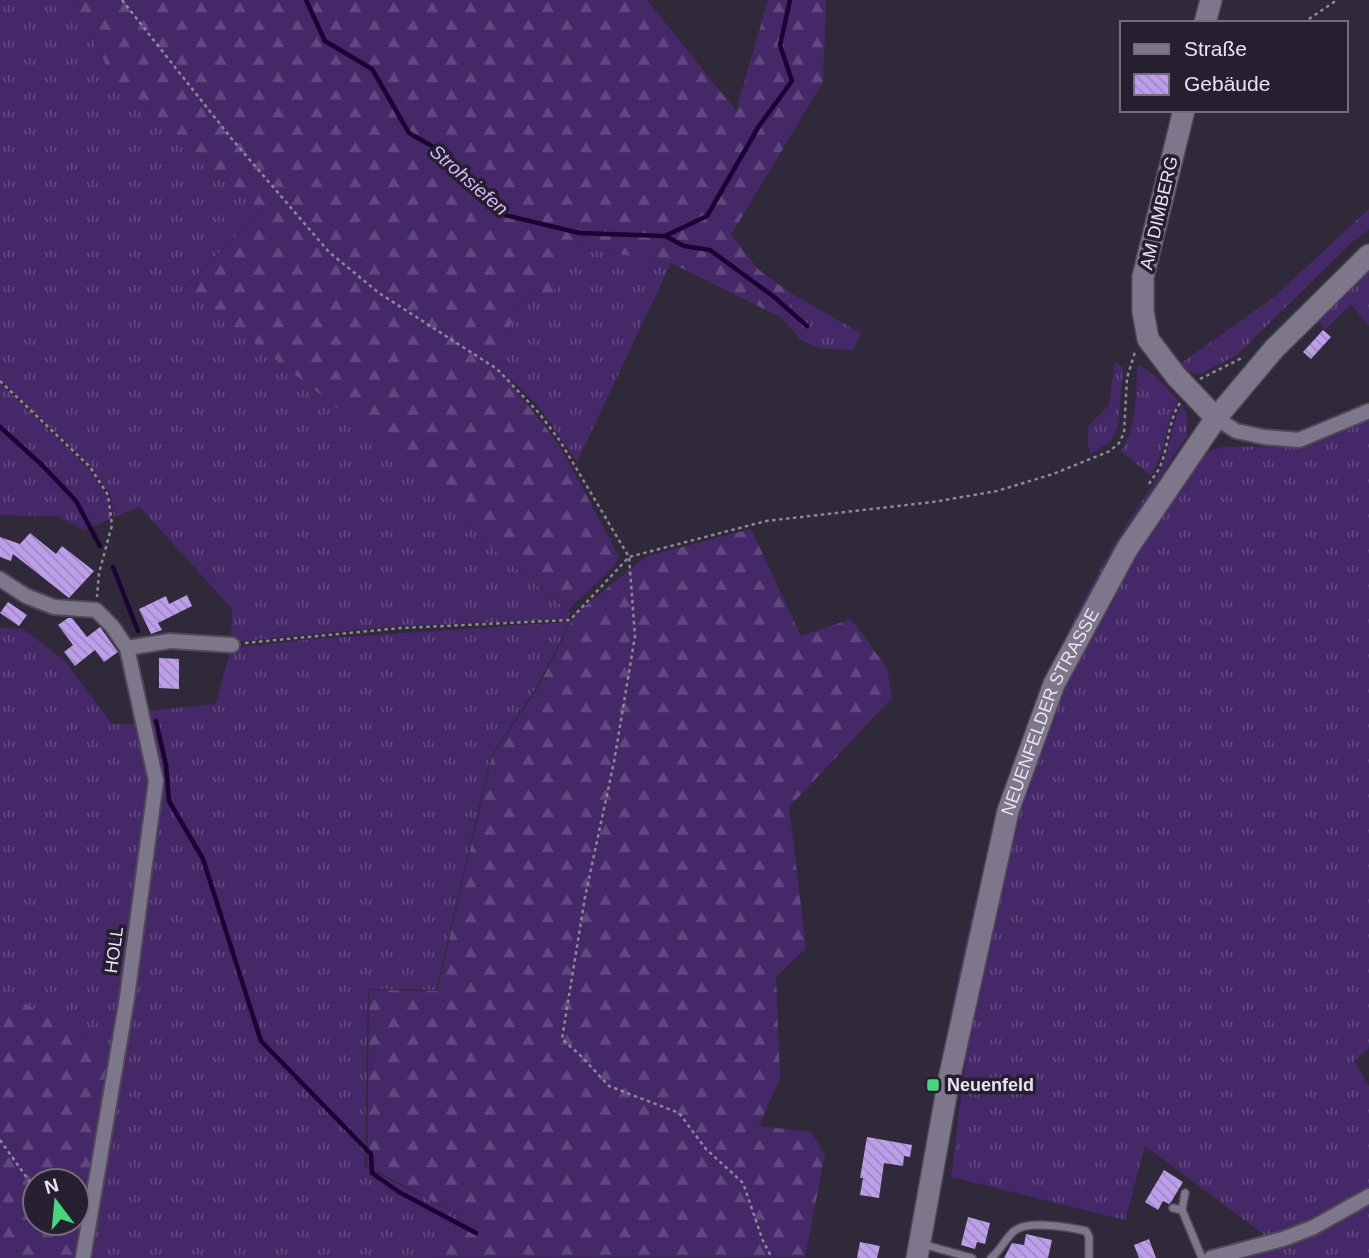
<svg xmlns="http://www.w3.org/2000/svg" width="1369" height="1258" font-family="Arial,sans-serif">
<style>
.grass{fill:url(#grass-tufts)}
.forest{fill:url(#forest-firs);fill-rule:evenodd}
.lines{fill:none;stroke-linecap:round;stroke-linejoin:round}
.stream{stroke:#1c0334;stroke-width:4.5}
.building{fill:url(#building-back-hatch)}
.lane-casing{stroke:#4e4857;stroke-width:10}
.street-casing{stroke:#4e4857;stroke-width:18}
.secondary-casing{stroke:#4e4857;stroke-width:24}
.path{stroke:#8d8896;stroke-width:2.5;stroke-dasharray:3.5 3.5;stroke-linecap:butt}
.lane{stroke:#7e778b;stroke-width:7}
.street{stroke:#7e778b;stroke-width:14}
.secondary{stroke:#7e778b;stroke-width:21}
.poi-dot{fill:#44d77b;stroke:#261f30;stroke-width:2.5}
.labels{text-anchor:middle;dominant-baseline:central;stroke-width:7;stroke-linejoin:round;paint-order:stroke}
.street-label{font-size:18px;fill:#e7e3ef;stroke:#261f30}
.poi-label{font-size:18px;font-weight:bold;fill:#e7e3ef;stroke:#261f30;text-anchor:start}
.water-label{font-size:19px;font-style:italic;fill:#d0baf5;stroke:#261f30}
</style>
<defs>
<pattern id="grass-tufts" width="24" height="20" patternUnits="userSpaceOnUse" patternTransform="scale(1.75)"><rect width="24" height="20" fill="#452868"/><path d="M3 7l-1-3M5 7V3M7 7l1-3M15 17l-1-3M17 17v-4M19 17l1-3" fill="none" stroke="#60477e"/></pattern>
<pattern id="forest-firs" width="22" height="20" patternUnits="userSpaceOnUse" patternTransform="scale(1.75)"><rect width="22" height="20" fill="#452868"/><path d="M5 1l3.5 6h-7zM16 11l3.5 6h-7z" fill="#60477e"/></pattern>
<pattern id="building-back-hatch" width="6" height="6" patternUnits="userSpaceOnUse" patternTransform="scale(1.75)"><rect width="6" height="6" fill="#bc9eea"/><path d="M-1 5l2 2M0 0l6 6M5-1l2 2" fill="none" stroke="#9e88c2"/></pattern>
</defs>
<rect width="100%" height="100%" fill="#2f293a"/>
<!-- grass -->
<g class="grass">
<path d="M0,0H73L110,73L260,211L185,287L421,474L494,550L571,613L568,619L400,626L231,642L232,609L140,507L114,517L110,494L90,466L0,379Z"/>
<path d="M1369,209V229L1349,245L1237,355L1200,374L1189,372L1180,364L1275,296Z"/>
<path d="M572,246L671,263L577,462L539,407L499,367L509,329L525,293L552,296Z"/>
<path d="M1369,269V326L1351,304L1326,329L1316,319Z"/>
<path d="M792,294L861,333L853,350L818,348L801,340L782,318Z"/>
<path d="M1115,362L1123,368L1118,426L1110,442L1091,454L1088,446V426L1109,405Z"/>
<path d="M1140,365L1153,374L1178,400C1166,425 1165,452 1151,476L1121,451C1137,425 1136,398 1137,368Z"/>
<path d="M0,383L88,468L107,496L112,518L84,530L56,516L0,515Z"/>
<path d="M1182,405L1187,415V435L1121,540L1069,640L955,1007H952C979,875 1010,754 1068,632C1084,600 1100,568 1118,538C1132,515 1148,494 1161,470C1171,449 1170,425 1182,405Z"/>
<path d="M1369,415V1048L1354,1061L1369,1086V1191L1298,1227L1267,1237L1145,1146L1125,1220L951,1177L971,1017L1023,788L1060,688L1134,555L1202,454L1222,447L1301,446Z"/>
<path d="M570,622L537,686L491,756L436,990L368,989L365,1167L463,1217L433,1258H89L122,1066L163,783L147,711L216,704L231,648L314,639Z"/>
<path d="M0,627L23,629L65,661L112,724H143L149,794L115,1057L0,988Z"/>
<path d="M1369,1202V1258H1231Z"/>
</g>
<!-- forest -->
<g class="forest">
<path d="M73,0H647L736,111L768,0H826L823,82L731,235L759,270L792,294L782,318L671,263L573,246L552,296L525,293L509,329L499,368L514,383L512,386L544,425L564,453L619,557L614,566L568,610L494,550L421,474L185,288L260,211L110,73Z"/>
<path d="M751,529L801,636L851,619L887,668L892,698L789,807L806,948L776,977L780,1078L759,1126L811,1132L825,1155L805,1257L433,1258L463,1217L367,1166L369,990L437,991L492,756L539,686L575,614L647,556Z"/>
<path d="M0,988L115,1057L77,1258H0ZM35,1181H77V1223H35Z"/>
</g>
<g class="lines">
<!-- stream -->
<g class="stream">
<path d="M306,0L325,41L372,69L409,133L439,150L445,164L496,198L505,215L579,233L665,236L707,216L759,126L792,81L780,45L790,0"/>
<path d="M665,236L684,246L710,250L773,296L807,326"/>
<path d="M0,427L43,466L76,501L100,546"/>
<path d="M113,567L138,631"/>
<path d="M156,721L166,765L169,801L203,859L261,1041L371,1154L372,1173L399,1192L476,1233"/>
</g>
</g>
<!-- building -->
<g class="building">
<path d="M1323,330L1331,337L1311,359L1303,352Z"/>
<path d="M30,533L56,554L62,546L94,571L69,598L13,554L11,561L0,557V537L20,544Z"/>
<path d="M187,595L192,606L158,623L162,630L151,634L139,609L166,596L169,604Z"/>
<path d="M8,602L27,615L19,626L0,613Z"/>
<path d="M68,618H72L87,637L100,627L118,652L104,662L95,650L75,666L64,652L73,645L58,625Z"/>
<path d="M159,658L179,659V689L159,688Z"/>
<path d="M867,1137L912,1145L910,1157L904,1156L903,1166L884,1163L879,1198L860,1195L863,1178H860Z"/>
<path d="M1164,1170L1183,1182L1171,1202L1169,1204L1163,1201L1158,1210L1145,1202Z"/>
<path d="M968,1217L990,1223L985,1244L977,1242L975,1249L961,1245Z"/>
<path d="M1026,1234L1052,1240L1048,1258H1004L1012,1243L1024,1245Z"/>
<path d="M1149,1239L1156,1258H1139L1134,1245Z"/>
<path d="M860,1242L880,1246L877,1258H857Z"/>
</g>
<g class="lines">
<!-- lane casing -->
<g class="lane-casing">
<g id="lane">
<path d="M1173,1208L1182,1210L1202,1258"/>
<path d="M1182,1210L1185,1193"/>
<path d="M922,1244L972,1258"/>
<path d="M991,1258C1000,1251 1004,1241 1012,1233C1024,1219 1068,1227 1086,1231L1089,1237V1258"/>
</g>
</g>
<!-- street casing -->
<g class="street-casing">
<g id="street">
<path d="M1216,418L1236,431L1264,437L1299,440L1369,411"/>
<path d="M0,579L26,596L54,607L96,610L112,626L127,648L156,781L127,998L83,1258"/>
<path d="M127,648L170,641L232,645"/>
<path d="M1211,1258L1283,1239L1314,1227L1369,1196"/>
</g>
</g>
<!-- secondary casing -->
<g class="secondary-casing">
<g id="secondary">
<path d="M1205,23L1211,0"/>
<path d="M1184,110L1143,277V311L1148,339L1176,376L1216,418"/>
<path id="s1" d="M917,1258L949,1079L1008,811L1054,684L1127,549L1216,418L1274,349L1369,255"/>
</g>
</g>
<!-- path -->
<g class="path">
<path d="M122,0L231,138L329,252L379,293L497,369L539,413L560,441L629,557L635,636L614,762L585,897L562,1039L580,1055L609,1086L679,1113L706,1149L743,1183L763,1241L772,1258"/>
<path d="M1303,23L1337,0"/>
<path d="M1200,379L1244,357"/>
<path d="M0,381L90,467L108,495L112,525L99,573L97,597"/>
<path d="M1149,484C1153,477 1159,471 1161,464C1169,444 1168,421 1180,403"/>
<path d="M245,643L401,628L570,620L629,557L766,521L933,502L997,491L1053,474L1110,451L1119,443L1124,433L1127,378L1135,352"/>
<path d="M0,1140L35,1189"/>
<path d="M65,1223L73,1231"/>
</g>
<!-- lane -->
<use href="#lane" class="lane"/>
<!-- street -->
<use href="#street" class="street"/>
<!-- secondary -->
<use href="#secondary" class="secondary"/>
</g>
<!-- markers -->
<rect class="poi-dot" x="926" y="1078" width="14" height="14" rx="3.5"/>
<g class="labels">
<!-- street labels -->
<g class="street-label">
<text transform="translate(1159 213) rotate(-77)">AM DIMBERG</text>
<text stroke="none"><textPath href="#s1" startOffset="564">NEUENFELDER STRASSE</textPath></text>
<text transform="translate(114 950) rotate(-82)">HOLL</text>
</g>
<!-- poi labels -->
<g class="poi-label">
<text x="947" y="1085">Neuenfeld</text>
</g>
<!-- water labels -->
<g class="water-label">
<text transform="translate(469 180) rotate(41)">Strohsiefen</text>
</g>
</g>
<!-- legend -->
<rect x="1120" y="21" width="228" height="91" fill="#261f30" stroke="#736d7c" stroke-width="2"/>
<rect x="1134" y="44" width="35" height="10" fill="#7e778b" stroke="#736d7c" stroke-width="2"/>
<text x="1184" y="56" font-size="21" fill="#e7e3ef">Straße</text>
<rect x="1134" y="74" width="35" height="21" fill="url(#building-back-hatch)" stroke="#736d7c" stroke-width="2"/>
<text x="1184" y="91" font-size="21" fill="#e7e3ef">Gebäude</text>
<!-- north arrow -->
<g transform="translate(56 1202) rotate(344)"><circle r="33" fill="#261f30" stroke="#736d7c" stroke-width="2"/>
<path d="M0-5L12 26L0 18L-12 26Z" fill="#44d77b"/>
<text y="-10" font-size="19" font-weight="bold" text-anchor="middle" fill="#e7e3ef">N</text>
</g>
</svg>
